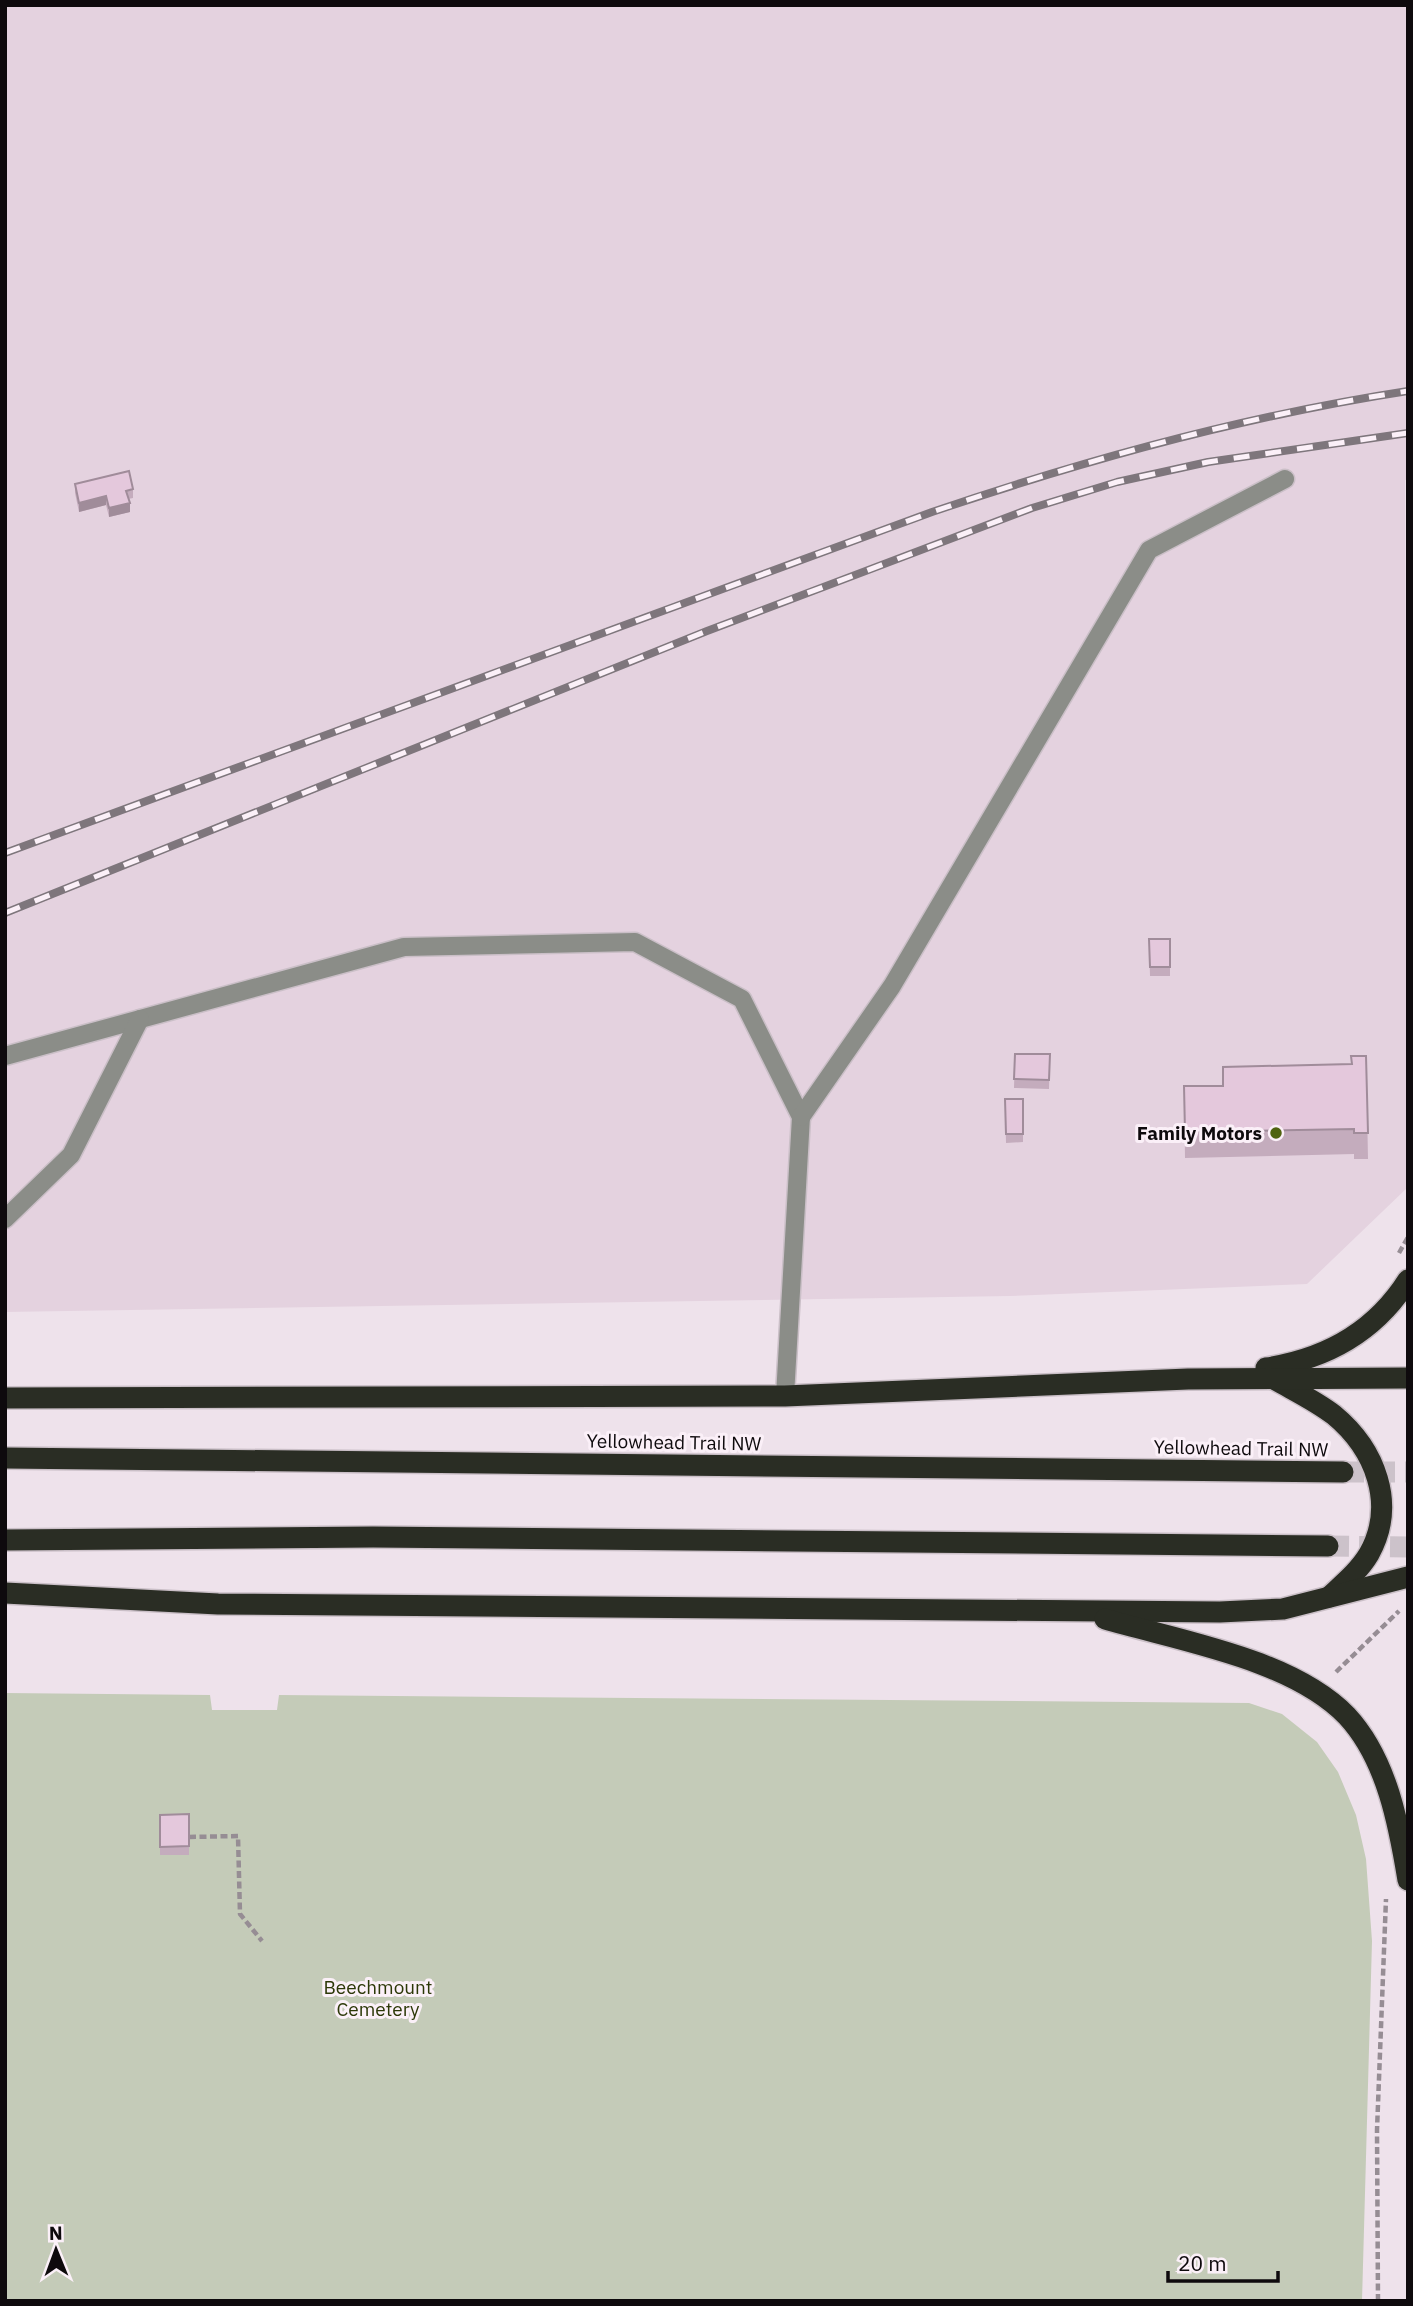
<svg xmlns="http://www.w3.org/2000/svg" width="1413" height="2306" font-family="'IBM Plex Sans',sans-serif">
<style>
.built{fill:#e4d2df}
.green{fill:#c4cbb8}
.lines{fill:none;stroke-linecap:round;stroke-linejoin:round}
.highway-tunnel{stroke:#ccc2ca;stroke-width:21;stroke-dasharray:21 10;stroke-linecap:butt}
.lane-casing{stroke:#cabfc7;stroke-width:21}
.highway-casing{stroke:#cabfc7;stroke-width:24}
.path{stroke:#968d94;stroke-width:4.5;stroke-dasharray:7 3.5;stroke-linecap:butt}
.lane{stroke:#8b8d88;stroke-width:18}
.highway{stroke:#2a2d24;stroke-width:21}
.rail-casing{stroke:#7e767c;stroke-width:8}
.rail{stroke:#fbf0f8;stroke-width:5;stroke-dasharray:16;stroke-linecap:butt}
.wall{fill:#c4acbd}
.shaded-wall{fill:#a08c9a}
.building{fill:#e4c8dc;stroke:#a08c9a;stroke-width:2}
.poi-dot{fill:#4f630f;stroke:#fbf0f8;stroke-width:2.5}
.labels{text-anchor:middle;dominant-baseline:central;stroke-width:6;stroke-linejoin:round;paint-order:stroke}
.poi-label{font-size:19px;font-weight:bold;fill:#0e0a0d;stroke:#fbf0f8;text-anchor:end}
.street-label{font-size:19px;fill:#0e0a0d;stroke:#fbf0f8}
.park-label{font-size:19px;fill:#2c3807;stroke:#fbf0f8}
</style>
<rect width="100%" height="100%" fill="#eee2eb"/>
<!-- built -->
<path class="built" d="M5,5H1408V479L1405,480L1408,1187L1307,1284L1010,1296L5,1312Z"/>
<!-- green -->
<path class="green" d="M5,1693L210,1695L212,1710H277L279,1695L1249,1703L1282,1714L1317,1742L1338,1772L1356,1815L1366,1859L1372,1941L1362,2301H5Z"/>
<g class="lines">
<!-- highway-tunnel -->
<g class="highway-tunnel">
<path d="M1343,1472H1408"/>
<path d="M1328,1546L1408,1547"/>
</g>
<!-- lane casing -->
<g class="lane-casing">
<g id="lane">
<path d="M5,1056L404,947L635,942L742,999L801,1117L785,1396"/>
<path d="M801,1117L892,986L1149,550L1285,479"/>
<path d="M5,1219L71,1155L140,1019"/>
</g>
</g>
<!-- highway casing -->
<g class="highway-casing">
<g id="highway">
<path d="M1266,1368C1327,1359 1375,1332 1408,1280"/>
<path d="M1274,1379C1293,1390 1316,1401 1334,1415C1375,1449 1397,1504 1369,1554C1359,1571 1343,1584 1329,1597"/>
<path d="M5,1398L785,1396L1188,1379L1408,1378"/>
<path d="M5,1458L1343,1472"/>
<path d="M5,1540L373,1537L1328,1546"/>
<path d="M5,1593L218,1604L1220,1612L1283,1609L1408,1577"/>
<path d="M1105,1619C1180,1641 1292,1659 1347,1716C1387,1759 1399,1825 1408,1880"/>
</g>
</g>
<!-- path -->
<g class="path">
<path d="M1399,1253L1408,1237"/>
<path d="M1336,1672L1399,1611"/>
<path d="M189,1837L238,1836L240,1914L262,1941"/>
<path d="M1378,2301L1377,2130L1386,1899"/>
</g>
<!-- lane -->
<use href="#lane" class="lane"/>
<!-- highway -->
<use href="#highway" class="highway"/>
<!-- rail casing -->
<g class="rail-casing">
<g id="rail">
<path d="M5,853L932,512C1088,459 1244,416 1408,391"/>
<path d="M5,913L707,631L1032,508L1117,482L1208,462L1408,433"/>
</g>
</g>
<!-- rail -->
<use href="#rail" class="rail"/>
</g>
<!-- wall -->
<g class="wall">
<path d="M75,484L133,489V498L128,499L130,512L109,517L106,505L79,512L75,493Z"/>
<path d="M1149,939H1170V976H1150Z"/>
<path d="M1015,1054H1050L1049,1089L1014,1088Z"/>
<path d="M1366,1056L1368,1159H1354V1154L1185,1158L1184,1086H1223L1351,1064Z"/>
<path d="M1005,1099H1023V1142L1006,1143Z"/>
<path d="M189,1814V1855H160V1815Z"/>
</g>
<!-- shaded-wall -->
<g class="shaded-wall">
<path d="M106,496V505L79,512V503Z"/>
<path d="M130,503V512L109,517V508Z"/>
</g>
<!-- building -->
<g class="building">
<path d="M129,471L133,489L126,491L130,503L109,508L106,496L79,503L75,484Z"/>
<path d="M1149,939H1170V967H1150Z"/>
<path d="M1015,1054H1050L1049,1080L1014,1079Z"/>
<path d="M1351,1056H1366L1368,1133H1354V1129L1185,1132L1184,1086H1223V1067L1352,1064Z"/>
<path d="M1005,1099H1023V1134H1006Z"/>
<path d="M189,1814V1846L160,1847V1815Z"/>
</g>
<!-- markers -->
<circle class="poi-dot" cx="1276" cy="1133" r="7"/>
<g class="labels">
<!-- poi labels -->
<g class="poi-label">
<text x="1262" y="1133">Family Motors</text>
</g>
<!-- street labels -->
<g class="street-label">
<text transform="translate(674 1442) rotate(1)">Yellowhead Trail NW</text>
<text transform="translate(1241 1448) rotate(1)">Yellowhead Trail NW</text>
</g>
<!-- park labels -->
<g class="park-label">
<text x="378" y="1987">Beechmount<tspan x="378" dy="22">Cemetery</tspan></text>
</g>
</g>
<!-- border -->
<rect width="1413" height="2306" fill="none" stroke="#0e0a0d" stroke-width="14"/>
<!-- north arrow -->
<g transform="translate(56 2250) rotate(359)" stroke="#fbf0f8" stroke-width="5" paint-order="stroke">
<path d="M0-5L12 26L0 18L-12 26Z" fill="#0e0a0d"/>
<text y="-10" font-size="19" font-weight="bold" text-anchor="middle" fill="#0e0a0d">N</text>
</g>
<!-- scale -->
<path d="M1168 2271v10h110v-10" fill="none" stroke="#0e0a0d" stroke-width="3.5"/>
<text x="1178" y="2271" font-size="21" fill="#0e0a0d" stroke="#fbf0f8" stroke-width="5" paint-order="stroke">20 m</text>
</svg>
